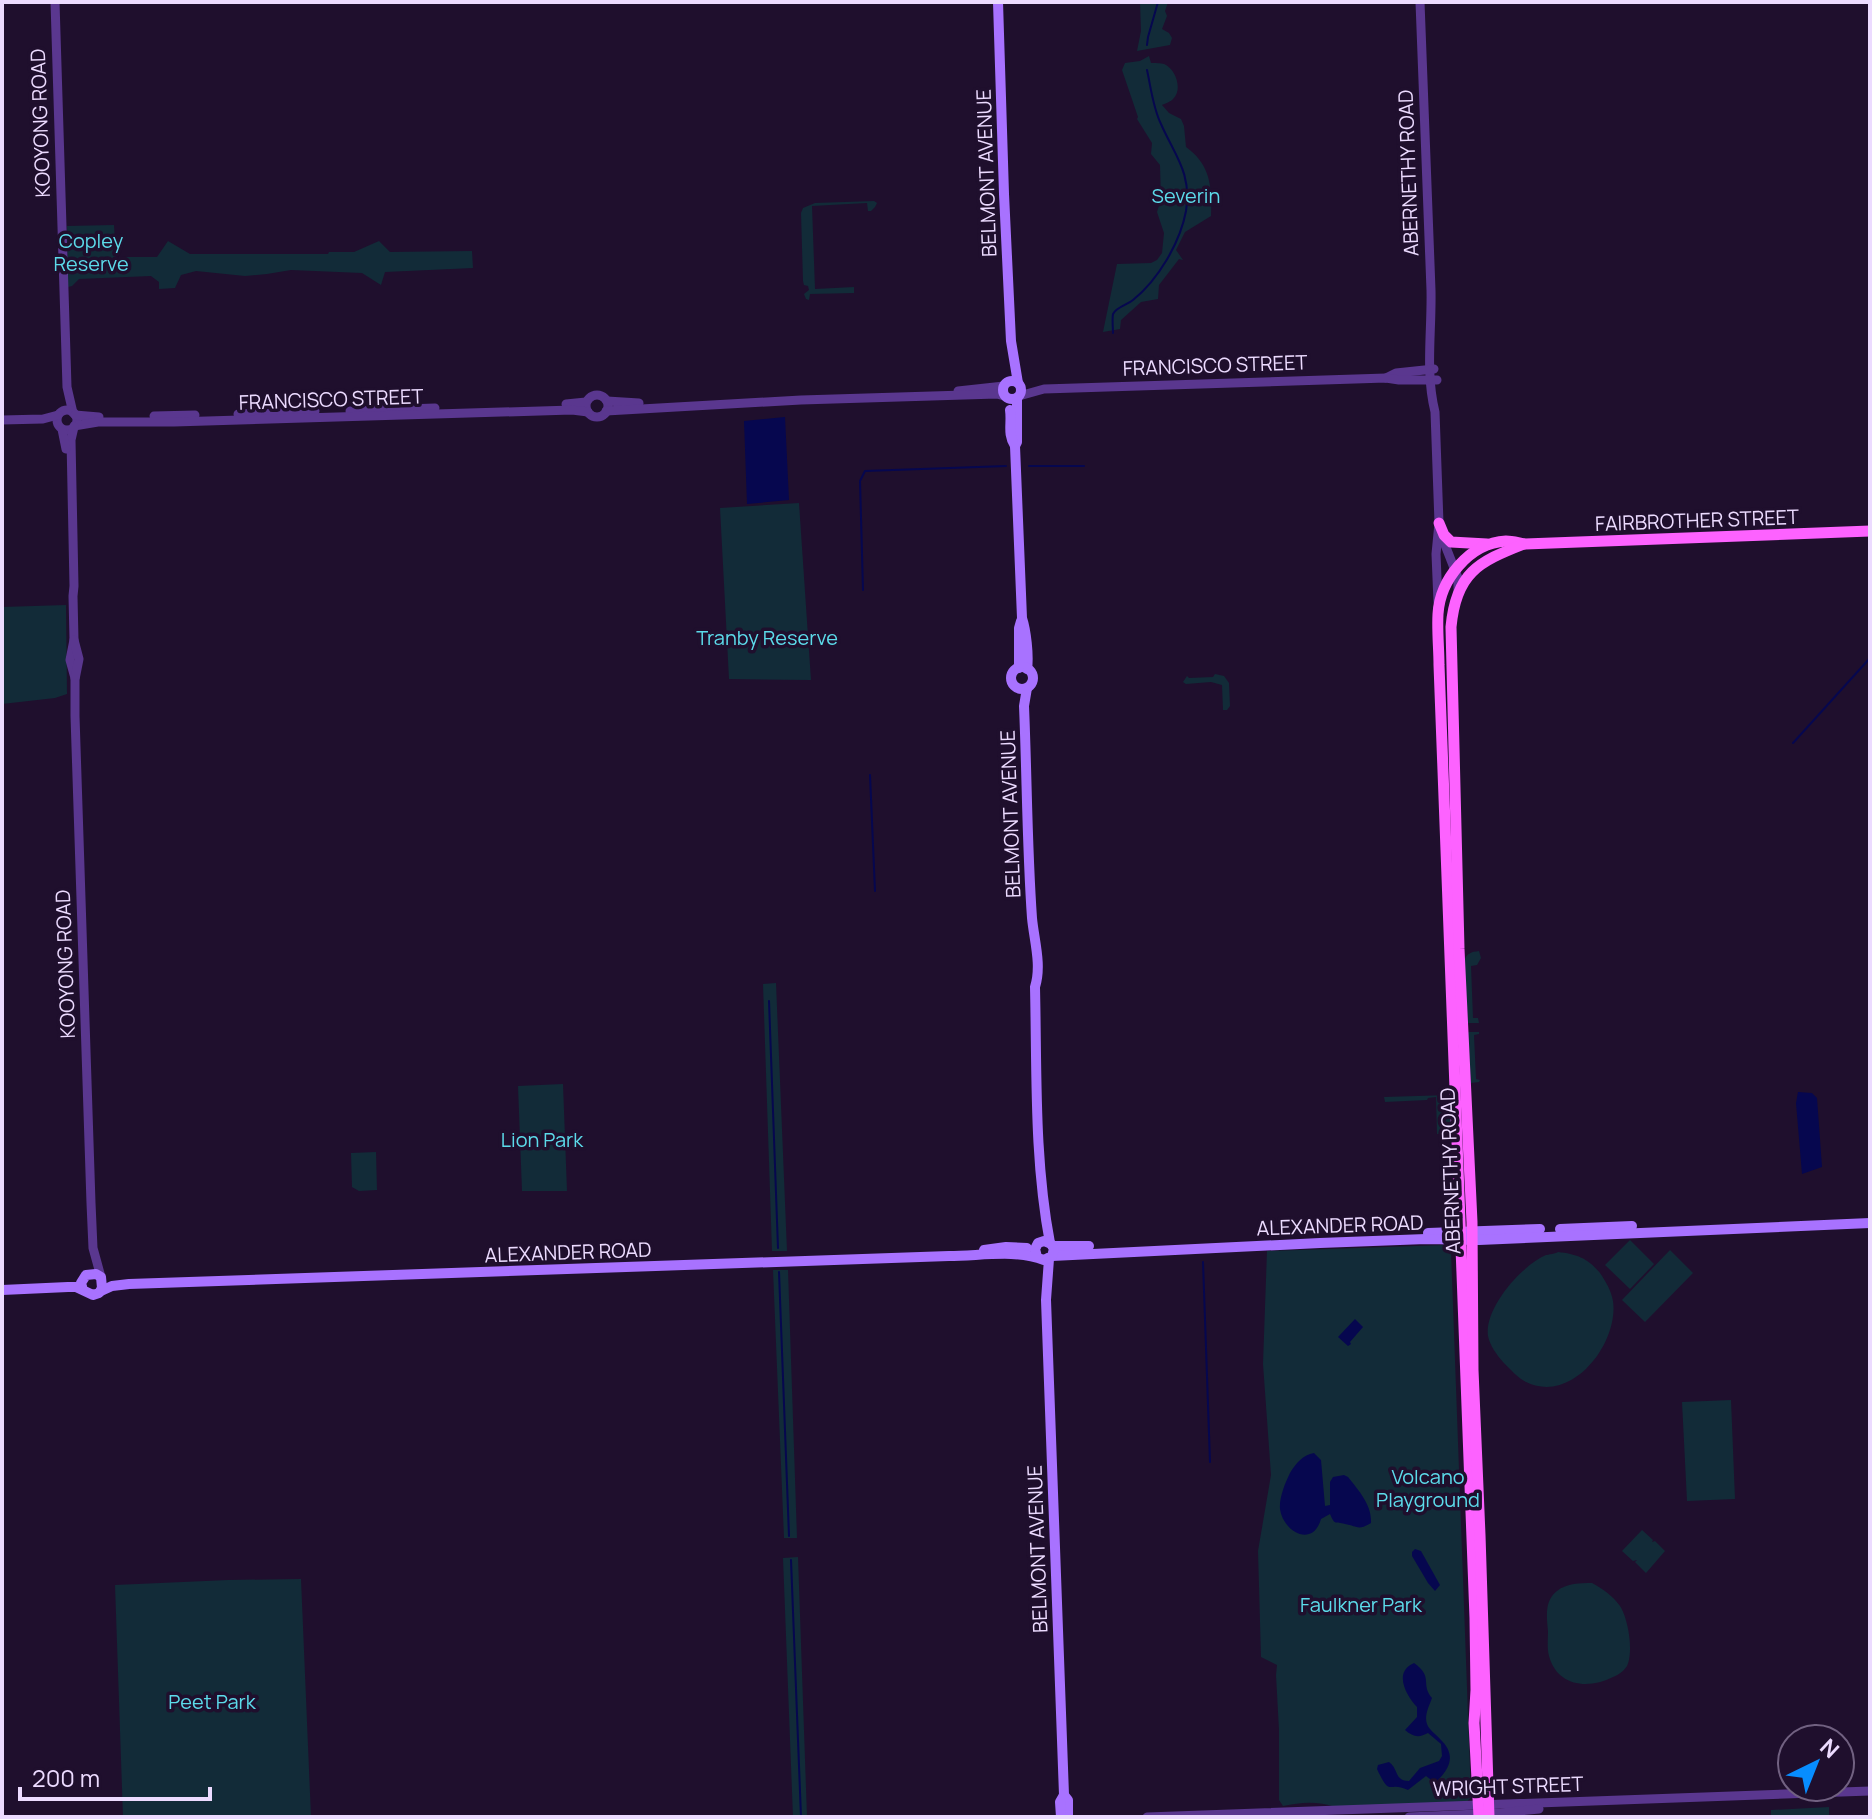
<svg xmlns="http://www.w3.org/2000/svg" width="1872" height="1819" font-family="Manrope,sans-serif">
<style>
.green{fill:#122b38}
.water{fill:#06074f}
.lines{fill:none;stroke-linecap:round;stroke-linejoin:round}
.stream{stroke:#06074f;stroke-width:2}
.tertiary{stroke:#5a378f;stroke-width:9}
.secondary{stroke:#a872ff;stroke-width:10}
.primary{stroke:#fd62ff;stroke-width:11}
.labels{text-anchor:middle;dominant-baseline:central;stroke-width:7;stroke-linejoin:round;paint-order:stroke}
.street-label{font-size:20px;fill:#ecdbff;stroke:#1f0f2d}
.park-label{font-size:20px;fill:#5cdbea;stroke:#1f0f2d}
</style>
<rect width="100%" height="100%" fill="#1f0f2d"/>
<!-- green -->
<g class="green">
<path d="M1140,2H1168L1165,11L1167,16L1162,29L1169,33L1172,38L1170,45L1137,51L1141,31Z"/>
<path d="M1149,56L1151,63C1155,63 1161,63 1164,64C1176,69 1183,90 1173,99C1172,101 1164,104 1162,105L1169,113L1181,119L1184,126L1186,147C1211,165 1212,187 1211,216L1185,232L1176,250L1183,260L1179,259L1159,285L1158,299L1141,302L1121,320L1120,329L1103,332L1117,264L1151,263L1157,260L1162,253L1164,233L1157,212L1161,199L1160,165L1151,154L1152,143L1137,119L1138,117L1122,70L1125,63L1140,61Z"/>
<path d="M874,201L877,203L875,207L871,211H868L867,203L812,206L815,289L854,287V293L810,294L809,300L806,299L804,294L809,290L808,286L804,285L803,281L801,213L803,208L815,203Z"/>
<path d="M114,225L116,257H157L168,241L190,254H328L329,252H354L379,241L390,252L472,251L473,268L385,272L381,285L362,273L291,270L267,274L245,276L196,271L181,275L175,288L159,289V282L151,276L79,279L72,286L68,287L67,226Z"/>
<path d="M799,503L811,680L729,679L720,508Z"/>
<path d="M66,605L67,694L55,698L2,704V607Z"/>
<path d="M1215,674L1224,676L1229,683L1230,706L1227,710H1223L1222,685L1211,682L1186,684L1183,682L1187,676L1189,678L1213,677Z"/>
<path d="M1479,951L1481,958L1477,965L1471,966L1473,1018H1478L1479,1023H1468L1464,961C1467,953 1471,952 1479,951Z"/>
<path d="M776,983L787,1251H772L763,984Z"/>
<path d="M1469,1032H1479V1034L1474,1035L1476,1079L1480,1080L1479,1082L1471,1083L1467,1033Z"/>
<path d="M563,1084L567,1191H522L518,1086Z"/>
<path d="M1450,1095L1452,1134H1437L1436,1097L1428,1098L1427,1100L1385,1102L1384,1097Z"/>
<path d="M376,1152L377,1190L359,1191L352,1187L351,1153Z"/>
<path d="M1630,1240L1654,1264L1630,1289L1605,1265Z"/>
<path d="M1445,1245L1450,1247L1451,1251L1471,1797L1466,1803L1335,1807C1318,1801 1301,1802 1283,1806L1279,1800V1730L1276,1675L1277,1665L1261,1657L1258,1551L1271,1475L1263,1364L1267,1251Z"/>
<path d="M1670,1250L1693,1273L1645,1322L1622,1300Z"/>
<path d="M1558,1252C1576,1254 1588,1258 1600,1273C1606,1282 1611,1290 1613,1301C1619,1342 1573,1405 1526,1382C1518,1378 1510,1369 1503,1362C1497,1355 1490,1346 1488,1336C1484,1308 1522,1265 1546,1255C1547,1255 1557,1253 1558,1252Z"/>
<path d="M773,1270H788L797,1538H784Z"/>
<path d="M1731,1400L1735,1499L1687,1501L1682,1402Z"/>
<path d="M1642,1530L1653,1540L1652,1542L1655,1541L1665,1551L1646,1573L1635,1562L1637,1560L1633,1561L1622,1551Z"/>
<path d="M798,1557L807,1817H793L783,1558Z"/>
<path d="M301,1579L311,1817H123L115,1585L228,1580Z"/>
<path d="M1592,1583C1603,1589 1613,1596 1620,1606C1628,1618 1634,1652 1627,1666C1624,1671 1618,1675 1613,1677C1588,1690 1557,1686 1549,1656C1547,1648 1548,1639 1548,1631C1547,1617 1544,1601 1557,1591C1567,1583 1580,1583 1592,1583Z"/>
<path d="M1829,1807V1817H1771V1810Z"/>
</g>
<!-- water -->
<g class="water">
<path d="M785,417L789,500L747,504L744,421Z"/>
<path d="M1798,1092L1812,1093L1817,1098L1822,1167L1802,1174L1796,1103Z"/>
<path d="M1355,1319L1363,1327L1350,1342L1351,1344L1348,1346L1338,1337Z"/>
<path d="M1314,1453L1321,1460L1325,1506L1330,1505V1482L1333,1477L1344,1475L1348,1477C1359,1491 1372,1505 1371,1523C1358,1531 1357,1526 1345,1524C1335,1521 1335,1526 1330,1514L1321,1519C1313,1548 1283,1532 1280,1509C1279,1498 1285,1483 1290,1473C1296,1463 1303,1455 1314,1453Z"/>
<path d="M1415,1549L1421,1551L1440,1585L1435,1591L1428,1583L1412,1556V1552Z"/>
<path d="M1414,1663C1434,1677 1420,1684 1432,1698C1429,1706 1424,1716 1427,1724C1429,1730 1436,1734 1440,1739C1457,1755 1450,1769 1435,1783L1426,1776L1408,1790C1388,1780 1391,1799 1377,1769L1378,1765L1389,1762C1399,1769 1394,1781 1409,1781L1420,1768L1439,1761L1442,1756L1441,1744L1428,1733C1419,1738 1413,1737 1405,1730L1417,1717V1707C1406,1695 1393,1672 1414,1663Z"/>
</g>
<g class="lines">
<!-- stream -->
<g class="stream">
<path d="M1147,45L1148,37L1158,2"/>
<path d="M1113,333C1113,328 1112,319 1113,314C1116,307 1127,305 1133,300C1158,280 1180,243 1186,211C1192,173 1175,156 1161,124C1153,108 1151,88 1147,70"/>
<path d="M1029,466H1084"/>
<path d="M863,590L860,481L865,471L1006,466"/>
<path d="M1793,743L1870,658"/>
<path d="M870,775L875,891"/>
<path d="M769,1001L778,1248"/>
<path d="M1203,1262L1210,1462"/>
<path d="M779,1272L789,1536"/>
<path d="M791,1560L801,1817"/>
</g>
<!-- tertiary -->
<g class="tertiary">
<path d="M55,2L67,387L73,413"/>
<path d="M1420,2C1424,98 1428,194 1431,290C1432,331 1425,372 1435,412L1439,523L1436,554L1438,602"/>
<path d="M1386,378L1396,373L1434,369"/>
<path d="M958,391L1004,386"/>
<circle cx="597" cy="406" r="11"/>
<path d="M1019,396L1044,389L1386,378L1399,380H1437"/>
<path d="M607,401L639,403"/>
<path d="M566,404L586,402"/>
<circle cx="67" cy="420" r="10"/>
<path d="M350,411L435,408"/>
<path d="M606,411L801,400L997,394L1004,396"/>
<path d="M238,414L315,411"/>
<path d="M75,415L99,417"/>
<path d="M154,416L195,415"/>
<path d="M2,420L43,419L58,415"/>
<path d="M74,426L98,422H174L572,410L588,412"/>
<path d="M74,427L71,440L74,586L73,596L74,640L70,660L75,678"/>
<path d="M62,429L66,449"/>
<path d="M1440,532L1458,578V594"/>
<path d="M74,640L79,659L75,679V716L91,1203L93,1248L101,1277"/>
<path d="M1147,1817L1870,1791"/>
<path d="M1409,1817L1501,1813L1539,1809"/>
</g>
<!-- secondary -->
<g class="secondary">
<path d="M998,2L1004,194L1011,341L1018,383"/>
<circle cx="1012" cy="390" r="9"/>
<path d="M1017,398V442L1015,446L1022,618C1026,630 1029,656 1027,669"/>
<path d="M1010,410C1012,423 1007,434 1015,446"/>
<circle cx="1022" cy="678" r="11"/>
<path d="M1019,668V628L1021,621"/>
<path d="M1027,688L1024,706C1027,776 1027,848 1032,918C1034,940 1042,965 1035,987C1037,1072 1034,1159 1050,1243"/>
<path d="M1560,1229L1632,1226"/>
<path d="M1428,1233L1540,1229"/>
<path d="M1053,1246H1089"/>
<path d="M984,1250L1006,1247L1027,1248"/>
<path d="M1052,1256L1320,1243L1426,1239L1479,1240L1870,1223"/>
<path d="M1049,1259L1046,1300L1064,1795L1068,1800V1817"/>
<path d="M2,1290L68,1287H76L93,1295L99,1293L102,1288L101,1277L96,1274L86,1275L81,1283L83,1290"/>
<path d="M101,1291L112,1286L129,1284L949,1256C980,1256 1016,1249 1044,1260L1052,1256L1054,1249L1051,1244L1044,1241L1038,1243L1035,1249L1037,1257"/>
<path d="M1061,1817L1060,1802L1064,1795"/>
</g>
<!-- primary -->
<g class="primary">
<path d="M1439,523L1444,535L1451,542L1487,544"/>
<path d="M1479,1817L1474,1723L1476,1690L1475,1618L1439,665C1439,649 1437,631 1438,614C1440,580 1469,543 1506,541C1512,541 1519,543 1525,544L1870,531"/>
<path d="M1489,1817L1480,1535L1473,1370L1472,1222L1459,949L1451,627C1456,573 1478,562 1524,544"/>
</g>
</g>
<g class="labels">
<!-- street labels -->
<g class="street-label">
<text transform="translate(40 123) rotate(-92)">KOOYONG ROAD</text>
<text transform="translate(986 173) rotate(-92)">BELMONT AVENUE</text>
<text transform="translate(1408 173) rotate(-92)">ABERNETHY ROAD</text>
<text transform="translate(1215 365) rotate(-2)">FRANCISCO STREET</text>
<text transform="translate(331 399) rotate(-2)">FRANCISCO STREET</text>
<text transform="translate(1697 520) rotate(-2)">FAIRBROTHER STREET</text>
<text transform="translate(1010 814) rotate(-92)">BELMONT AVENUE</text>
<text transform="translate(65 964) rotate(-92)">KOOYONG ROAD</text>
<text transform="translate(1450 1171) rotate(-92)">ABERNETHY ROAD</text>
<text transform="translate(1340 1225) rotate(-2)">ALEXANDER ROAD</text>
<text transform="translate(568 1252) rotate(-2)">ALEXANDER ROAD</text>
<text transform="translate(1037 1549) rotate(-92)">BELMONT AVENUE</text>
<text transform="translate(1508 1786) rotate(-2)">WRIGHT STREET</text>
</g>
<!-- park labels -->
<g class="park-label">
<text x="1186" y="195">Severin</text>
<text x="91" y="240">Copley<tspan x="91" dy="23">Reserve</tspan></text>
<text x="767" y="637">Tranby Reserve</text>
<text x="542" y="1139">Lion Park</text>
<text x="1428" y="1476">Volcano<tspan x="1428" dy="23">Playground</tspan></text>
<text x="1361" y="1604">Faulkner Park</text>
<text x="212" y="1701">Peet Park</text>
</g>
</g>
<!-- border -->
<rect width="1872" height="1819" fill="none" stroke="#ecdbff" stroke-width="8"/>
<!-- north arrow -->
<g transform="translate(1816 1763) rotate(43)"><circle r="38" fill="#1f0f2d" stroke="#716181" stroke-width="2"/>
<path d="M0-6L14 30L0 20L-14 30Z" fill="#078dff"/>
<text y="-12" font-size="22" font-weight="bold" text-anchor="middle" fill="#ecdbff">N</text>
</g>
<!-- scale -->
<path d="M20 1787v12h190v-12" fill="none" stroke="#ecdbff" stroke-width="4"/>
<text x="32" y="1787" font-size="24" fill="#ecdbff" stroke="#1f0f2d" stroke-width="6" paint-order="stroke">200 m</text>
</svg>
